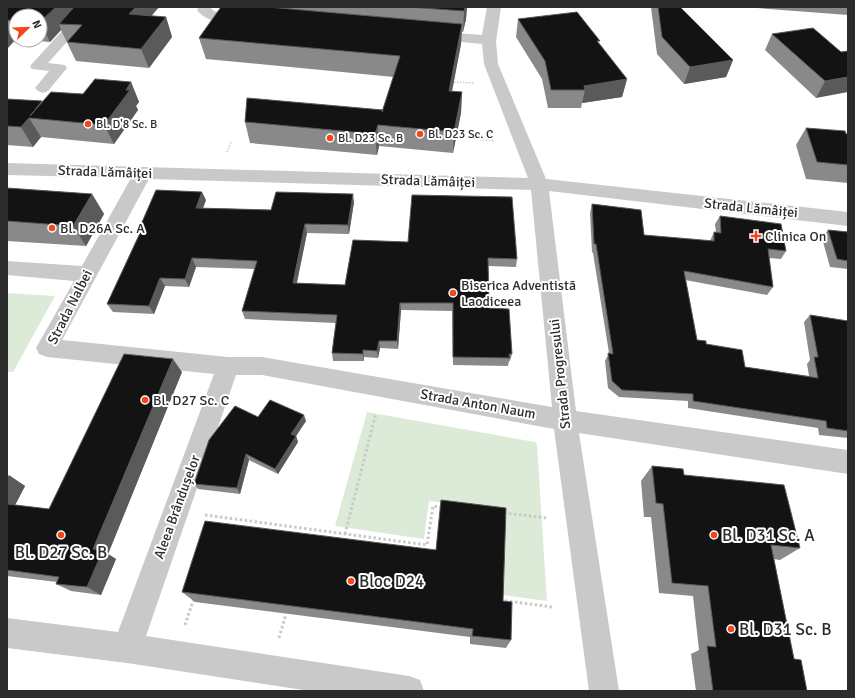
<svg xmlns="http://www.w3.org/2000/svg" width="855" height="698" font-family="Signika,sans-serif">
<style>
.green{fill:#dcebd7}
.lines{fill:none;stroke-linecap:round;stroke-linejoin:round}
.path-far1{stroke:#c9c9c9;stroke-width:1.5;stroke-dasharray:1.5 1.5;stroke-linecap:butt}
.path{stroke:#c9c9c9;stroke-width:3;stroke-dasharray:2.5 2.5;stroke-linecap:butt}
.minor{fill:#c9c9c9;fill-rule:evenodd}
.wall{fill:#898989}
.shaded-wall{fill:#5a5a5a}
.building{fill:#131313;stroke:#5a5a5a}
.poi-dot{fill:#f5451b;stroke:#fff;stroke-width:1.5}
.labels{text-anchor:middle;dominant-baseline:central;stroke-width:4;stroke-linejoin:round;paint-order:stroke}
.far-poi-label{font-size:12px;fill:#2c2c2c;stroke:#fff;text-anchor:start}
.street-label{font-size:14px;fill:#2c2c2c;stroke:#fff}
.poi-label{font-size:14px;fill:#2c2c2c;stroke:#fff;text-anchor:start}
.near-poi-label{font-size:17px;fill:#2c2c2c;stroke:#fff;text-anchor:start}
</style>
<rect width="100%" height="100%" fill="#fff"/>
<!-- green -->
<g class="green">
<path d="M7,293L55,296L13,372H7Z"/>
<path d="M367,412L535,442L537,445L547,601L502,595L505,510L429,501L424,539L335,526Z"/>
</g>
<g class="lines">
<!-- path-far1 -->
<g class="path-far1">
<path d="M454,82L474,83"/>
<path d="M456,137L495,141"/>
<path d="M227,152L231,142"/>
</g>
<!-- path -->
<g class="path">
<path d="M504,513L547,518"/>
<path d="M205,515L427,545L433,506L443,507"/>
<path d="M345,534L376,413"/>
<path d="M500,600L552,607"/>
<path d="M185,625L194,598"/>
<path d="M279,638L286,614"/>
</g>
<!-- minor -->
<g class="minor">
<path d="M84,7H98L48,63L65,65L67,68L48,91L43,93L38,91L35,88L49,71L32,69L30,66Z"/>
<path d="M199,7H213L211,9C222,17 236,13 249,16L251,19L249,22C234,26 207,24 197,10Z"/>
<path d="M487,7H501L496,42L498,64L546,179L848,212V226L549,191L576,411L848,450V474L579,433L619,691H589L554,429L262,375H236L146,636L409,676L420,680L424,691H310L127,663L7,648V618L118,632L214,374L47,357L39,354L36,348L74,281L7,275V261L82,266L131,178L7,175V163L528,178L484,64L482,44L432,39L427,38L425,35L427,32L432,31L482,35ZM149,179L531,190L552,407L262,357H228L62,340Z"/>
</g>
</g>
<!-- wall -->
<g class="wall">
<path d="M7,7H159L151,16L166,17L172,37L149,68L76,61L61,30L50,42L28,40H40V16H16V39L7,49Z"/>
<path d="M221,7H467L466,19L463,32H462L461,44L452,91L462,92L461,113L453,153L379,146L377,155L250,143L245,122L383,110L394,77L206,59L199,38Z"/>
<path d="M651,7H680L733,60L726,77L684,84L657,54Z"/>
<path d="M743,7H848V15Z"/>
<path d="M518,19L600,44L627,79L622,97L582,103L581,108H548L542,79L516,37Z"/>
<path d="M772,34L841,52L848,51L816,98L765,50Z"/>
<path d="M131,82L139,102L136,106L138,110L114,144L41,137L33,147L7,145V99L42,101L83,94Z"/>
<path d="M806,128L848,134V183L806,179L796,145Z"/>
<path d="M7,188L92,194L104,214L86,246L7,241Z"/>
<path d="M206,200L203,208L271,210L354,202L349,234L307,233L297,283L345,285L353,240L517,259L516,267L488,266L489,308L512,354L510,361H509L508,366L453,365L452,311L401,310L398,349L380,348L378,358L364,357V361H333L332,353L336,323L245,319L242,311L255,269L196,267L189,287L165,286L154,314L113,312L107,304L140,232L139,229Z"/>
<path d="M592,204L644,235L710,241L714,232H716L715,224L720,216L786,251L781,259L769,258L773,287L767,295L685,280L697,340L706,344L745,367L809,376L807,364L810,360L804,322L810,315L848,321V438L819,435L818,428L688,408V401L619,397L608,388L605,361L609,353L593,253L592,252L590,213Z"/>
<path d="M828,230L848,232V271V269L830,267L822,238Z"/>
<path d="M182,372L108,554L116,559L101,595L71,591L56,584L57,582L7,576V475L25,486L15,505L49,509Z"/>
<path d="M258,417L306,421L296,436L298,442L278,474L249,460L240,494L198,489L194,484Z"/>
<path d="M652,466L684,475L800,548L780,560L774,559L794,659L807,691H696L691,654L699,650L693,596L659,593L651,517H644L641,481Z"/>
<path d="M182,592L503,601L511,640L506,648L470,644V637L195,602Z"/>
</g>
<!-- shaded-wall -->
<g class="shaded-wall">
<path d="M56,7H83L59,24L61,30L50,42L40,22Z"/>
<path d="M136,7H159L137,33L129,14Z"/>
<path d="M463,7H467L466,19L463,32L464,11Z"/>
<path d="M166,17L172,37L149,68L141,49Z"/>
<path d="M7,23L16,39L7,49Z"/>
<path d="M462,24L461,44L448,112L449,91Z"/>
<path d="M733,60L726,77L684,84L690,67Z"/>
<path d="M848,77V92L816,98L825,81Z"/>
<path d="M627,79L622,97L582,103L585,90L584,86Z"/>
<path d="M131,82L139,102L136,106L138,110L114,144L104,125L126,90Z"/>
<path d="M462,92L461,113L453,153L454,132Z"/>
<path d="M29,118L41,137L33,147L21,127Z"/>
<path d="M378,125L379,146L377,155L375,134Z"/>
<path d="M202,192L206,200L200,216L196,208Z"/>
<path d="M92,194L104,214L86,246L73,226Z"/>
<path d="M353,194L354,202L349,234L348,225Z"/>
<path d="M305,224L307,233L295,291L293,283Z"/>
<path d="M192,258L196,267L189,287L185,279Z"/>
<path d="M160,278L165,286L154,314L149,306Z"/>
<path d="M400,303L401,310L398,349L397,341Z"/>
<path d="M379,341L380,348L378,358L377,351Z"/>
<path d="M363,350L364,357V361L363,354Z"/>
<path d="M173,359L182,372L108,554L116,559L101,595L87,587L93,549Z"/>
<path d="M304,415L306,421L296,436L298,442L278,474L275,469L291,434Z"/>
<path d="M246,454L249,460L240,494L237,488Z"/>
<path d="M9,475L25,486L11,513L7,511V479Z"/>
</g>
<!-- building -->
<g class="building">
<path d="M7,7H56L40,22V16H16V21L7,20Z"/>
<path d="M74,7H136L129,14L166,17L141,49L67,42L82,25L59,24Z"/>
<path d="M221,7H268L462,24L449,91L462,92L454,132L378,125L375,134L245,122L247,98L383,110L382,112L400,56L199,38Z"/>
<path d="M408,7H465L464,11Z"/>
<path d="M658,7H680L733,60L690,67L662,37Z"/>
<path d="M577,12L600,41H597L627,79L584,86L585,90H551L545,61L518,19Z"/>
<path d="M813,28L841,52L848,51V77L825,81L772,34Z"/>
<path d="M95,79L131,82L126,90H130L104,125L29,118L21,127L7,126V99L42,101L30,116L51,92L83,94Z"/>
<path d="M806,128L845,131L846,134H848V165L817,162Z"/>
<path d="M7,188L92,194L73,226L7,221Z"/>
<path d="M156,190L202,192L196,208L271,210L276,192L353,194L348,225L305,224L293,283L345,285L353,240L408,242L412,195L512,197L517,259L488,258L489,308L509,309L512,354H509L510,358L453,357V303H400L397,341H379L377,351L363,350V354L332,353L337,315L242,311L257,261L192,258L185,279L160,278L149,306L107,304L142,229H139Z"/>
<path d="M592,204L641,210L644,235L714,241V232L721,233L720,216L781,224L786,251L768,249L773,287L684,271L697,340L706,341V344L742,350L745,367L818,378L814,357H818L810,315L848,321V431L827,428L826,421L693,401V394L622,390L612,381L608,353L613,354L596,244H594Z"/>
<path d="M828,230L848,232V261L837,259Z"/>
<path d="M124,354L173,359L93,549L103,550L87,587L56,584L59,577L7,570V504L49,509Z"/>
<path d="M270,400L304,415L291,434L296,436L275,469L246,454L237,488L194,484L209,440L235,406L258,417Z"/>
<path d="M652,466L683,469L684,475L784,485L800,548L771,545L794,659L801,660L807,691H713L707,646L716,647L708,586L672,583L663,504L656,503Z"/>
<path d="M441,500L506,508L503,601L512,602L511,640L472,636L473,629L182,592L205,521L436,550Z"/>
</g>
<!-- markers -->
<g class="poi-dot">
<circle cx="88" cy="124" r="4"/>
<circle cx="420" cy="134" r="4"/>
<circle cx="330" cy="138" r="4"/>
<circle cx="52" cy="228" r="4"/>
<path d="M754 230h4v4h4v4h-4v4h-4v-4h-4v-4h4z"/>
<circle cx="453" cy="293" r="4"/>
<circle cx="145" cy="400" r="4"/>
<circle cx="61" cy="535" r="4"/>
<circle cx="714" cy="535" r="4"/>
<circle cx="351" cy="581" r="4"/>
<circle cx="731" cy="629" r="4"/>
</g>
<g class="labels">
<!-- far-poi labels -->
<g class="far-poi-label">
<text x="96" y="124">Bl. D'8 Sc. B</text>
<text x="428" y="134">Bl. D23 Sc. C</text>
<text x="338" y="138">Bl. D23 Sc. B</text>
</g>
<!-- street labels -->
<g class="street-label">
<text transform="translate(105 172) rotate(2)">Strada Lămâiței</text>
<text transform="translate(428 181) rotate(2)">Strada Lămâiței</text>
<text transform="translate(751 208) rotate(6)">Strada Lămâiței</text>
<text transform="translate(70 307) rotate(-63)">Strada Nalbei</text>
<text transform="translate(560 374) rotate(-96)">Strada Progresului</text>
<text transform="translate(478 404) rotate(10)">Strada Anton Naum</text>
<text transform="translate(177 507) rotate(-70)">Aleea Brândușelor</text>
</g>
<!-- poi labels -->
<g class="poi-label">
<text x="60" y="228">Bl. D26A Sc. A</text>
<text x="765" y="236">Clinica On</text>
<text x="461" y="285">Biserica Adventistă<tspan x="461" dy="16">Laodiceea</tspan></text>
<text x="153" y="400">Bl. D27 Sc. C</text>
</g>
<!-- near-poi labels -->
<g class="near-poi-label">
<text x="722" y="535">Bl. D31 Sc. A</text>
<text x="61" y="552" text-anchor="middle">Bl. D27 Sc. B</text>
<text x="359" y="581">Bloc D24</text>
<text x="739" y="629">Bl. D31 Sc. B</text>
</g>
</g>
<!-- border -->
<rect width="855" height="698" fill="none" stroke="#2c2c2c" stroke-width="16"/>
<!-- north arrow -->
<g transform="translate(28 28) rotate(67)"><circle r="19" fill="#ffffff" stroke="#ababab"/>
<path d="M0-3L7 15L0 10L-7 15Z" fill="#f5451b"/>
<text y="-6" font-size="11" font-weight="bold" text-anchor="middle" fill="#2c2c2c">N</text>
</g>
</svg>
